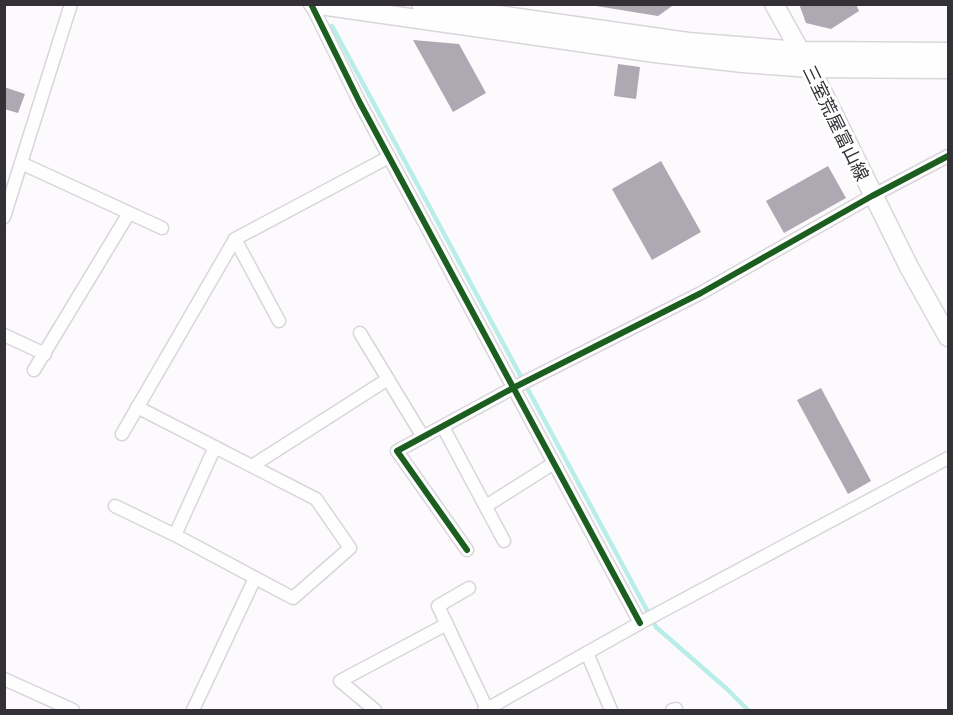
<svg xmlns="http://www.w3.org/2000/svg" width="953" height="715" font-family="'PT Sans Narrow','Noto Sans JP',sans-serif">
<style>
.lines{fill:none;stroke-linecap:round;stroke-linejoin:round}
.stream{stroke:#b9ede8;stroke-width:4.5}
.building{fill:#ada8b1}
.street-casing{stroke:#d8d6d9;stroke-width:15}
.secondary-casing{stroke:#d8d6d9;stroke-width:21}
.street{stroke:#fffeff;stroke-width:12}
.secondary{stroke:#fffeff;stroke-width:18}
.cycleway-casing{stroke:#fff;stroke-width:10}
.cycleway{stroke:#1b5e20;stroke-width:6}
.labels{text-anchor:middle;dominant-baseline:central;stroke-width:6;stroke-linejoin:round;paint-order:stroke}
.street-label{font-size:18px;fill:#343136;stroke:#fff}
</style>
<rect width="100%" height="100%" fill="#fcfafd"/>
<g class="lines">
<!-- stream -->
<path class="stream" d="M332,26L656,627L727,689L748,710"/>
</g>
<!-- building -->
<g class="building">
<path d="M584,4H675L658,16Z"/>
<path d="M799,4H856L859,11L831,29L806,23Z"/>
<path d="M413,40L459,44L486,93L453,112Z"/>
<path d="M618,64L640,67L636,99L614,96Z"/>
<path d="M4,87L25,94L18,113L4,109Z"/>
<path d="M661,161L701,232L652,260L612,189Z"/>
<path d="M828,166L846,198L784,233L766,201Z"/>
<path d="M821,388L871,481L848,494L797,400Z"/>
</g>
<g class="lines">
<!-- street casing -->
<g class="street-casing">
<g id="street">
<path d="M311,4L360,103L640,623"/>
<path d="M21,163L162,228"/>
<path d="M4,217L71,4"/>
<path d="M235,239L279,321"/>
<path d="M360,333L423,437"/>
<path d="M4,335L45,354"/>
<path d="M34,370L129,213"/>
<path d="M443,427L504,541"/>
<path d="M122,434L235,239L389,157"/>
<path d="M252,466L388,379"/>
<path d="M115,506L175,535L293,598L350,548L316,499L137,407"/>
<path d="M486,506L554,463"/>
<path d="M175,535L215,447"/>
<path d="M467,550L397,451L513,388L701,293L872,196L948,156"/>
<path d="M469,588L438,606L487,709L484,710"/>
<path d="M587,653L611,710"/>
<path d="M4,679L73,710"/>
<path d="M193,710L255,578"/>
<path d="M375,710L340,681L447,624"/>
<path d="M488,710L487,709L640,623L948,458"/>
<path d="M672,710L676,709"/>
</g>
</g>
<!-- secondary casing -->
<g class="secondary-casing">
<g id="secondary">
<path d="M313,4L655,53L743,63L810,68L948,69"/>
<path d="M421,4L688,42L800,51L948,52"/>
<path d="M774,4L820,87L909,267L948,337"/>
</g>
</g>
<!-- street -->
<use href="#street" class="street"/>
<!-- secondary -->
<use href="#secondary" class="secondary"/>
<!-- cycleway casing -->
<g class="cycleway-casing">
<g id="cycleway">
<path d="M311,4L360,103L640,623"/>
<path d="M467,550L397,451L513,388L701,293L872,196L948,156"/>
</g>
</g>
<!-- cycleway -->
<use href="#cycleway" class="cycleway"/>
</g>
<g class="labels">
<!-- street labels -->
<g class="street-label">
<text transform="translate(836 123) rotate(64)">三室荒屋富山線</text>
</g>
</g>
<!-- border -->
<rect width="953" height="715" fill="none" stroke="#343136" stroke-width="12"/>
</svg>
